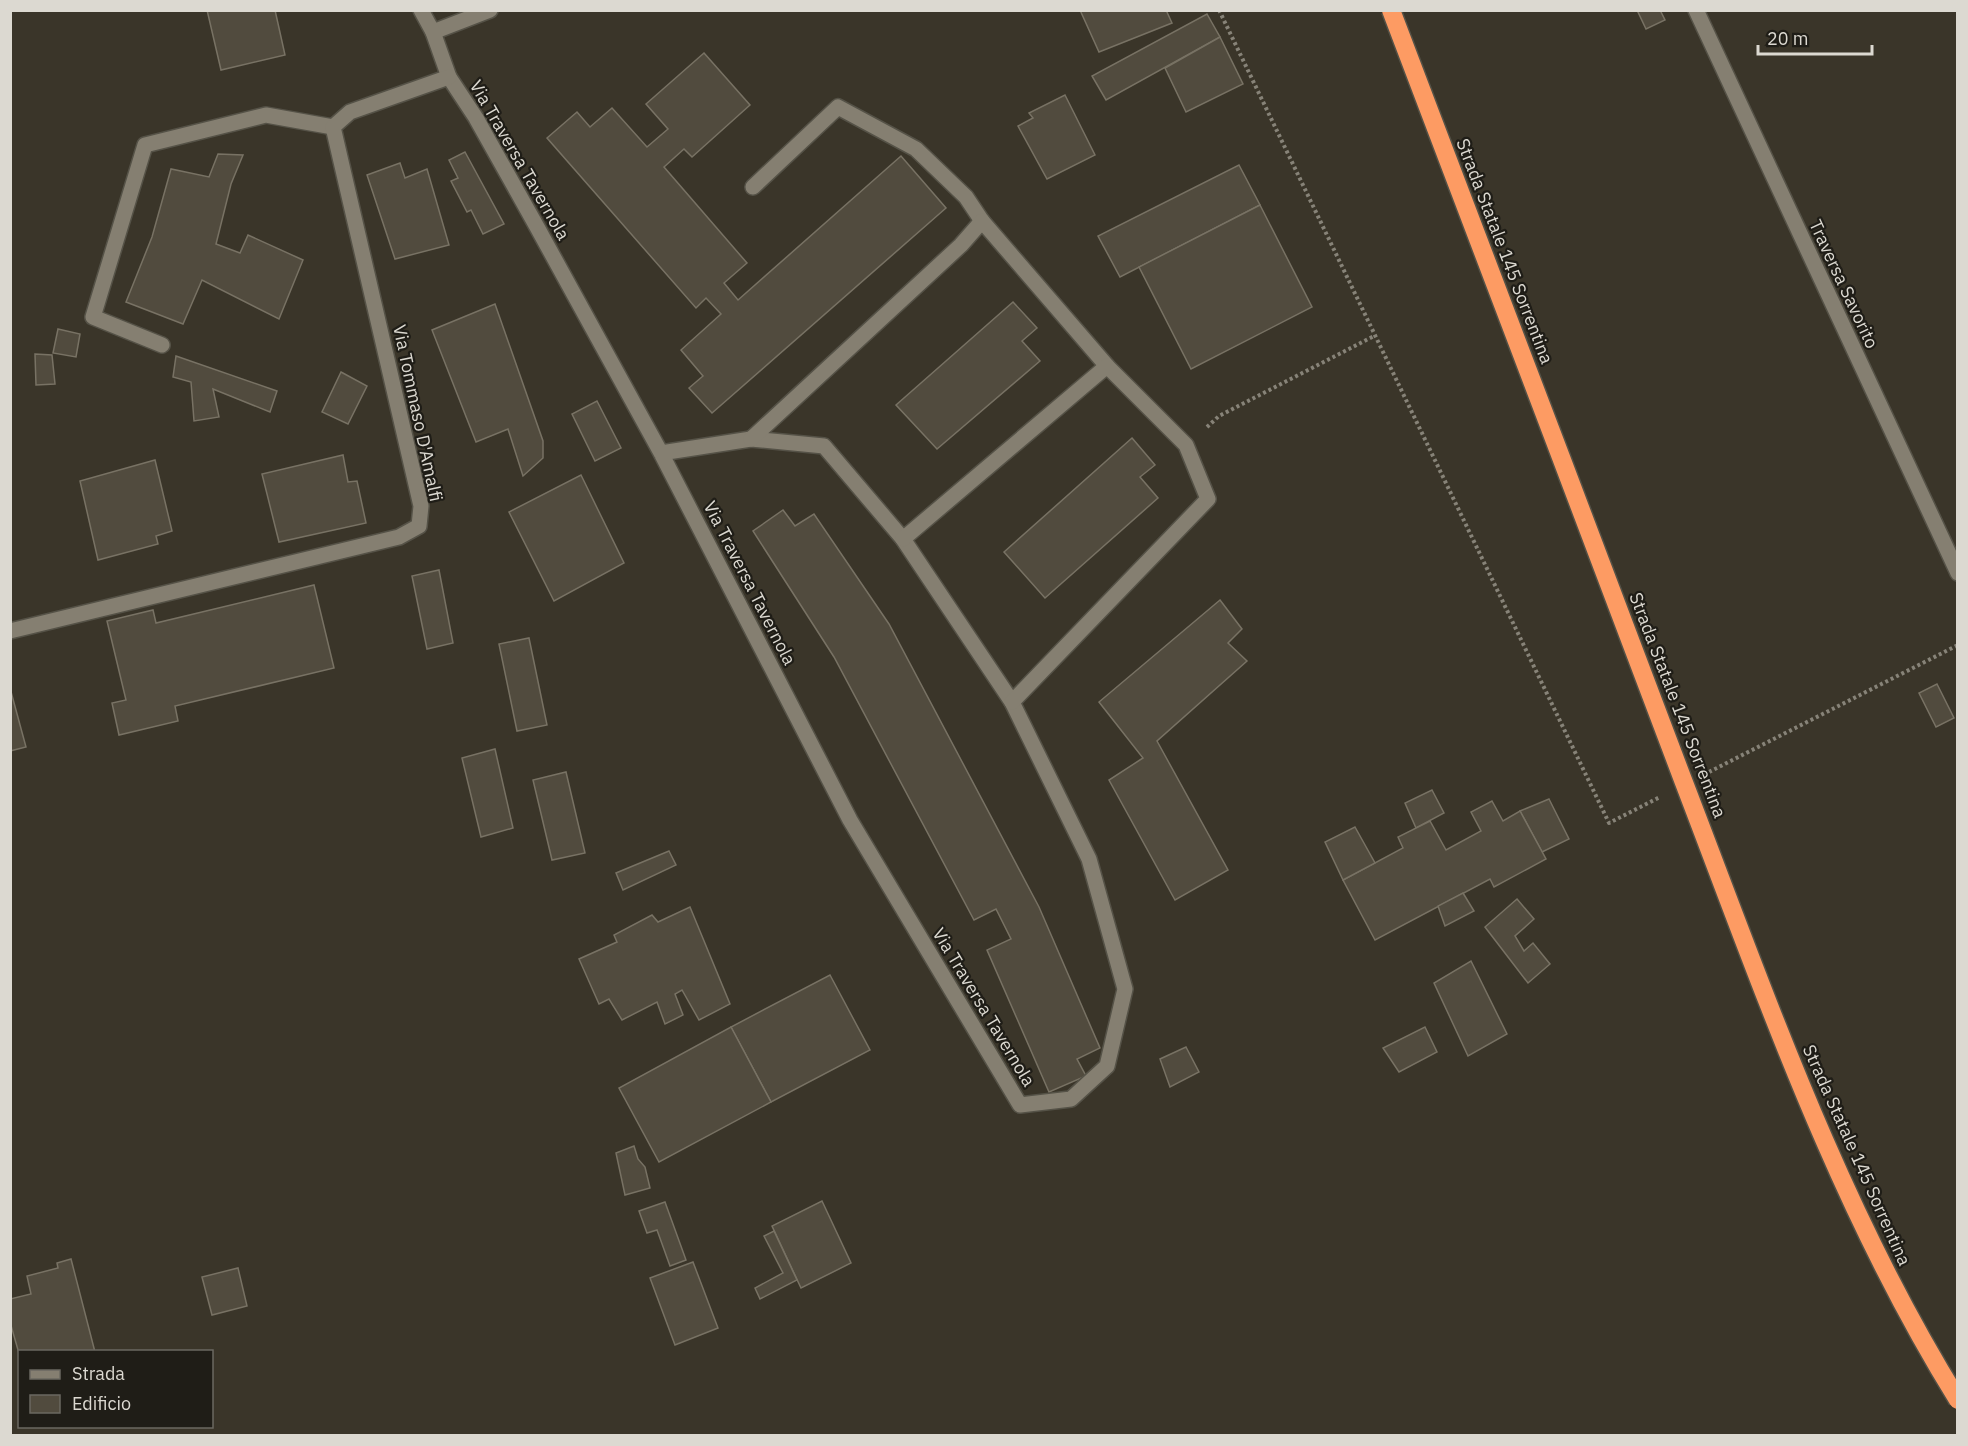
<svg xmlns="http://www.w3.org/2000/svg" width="1968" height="1446" font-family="'IBM Plex Sans',sans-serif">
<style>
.building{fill:#514b3e;stroke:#787264;stroke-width:1.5}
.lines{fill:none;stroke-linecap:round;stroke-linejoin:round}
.lane-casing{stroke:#555247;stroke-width:18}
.street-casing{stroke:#555247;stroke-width:18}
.path{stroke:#878378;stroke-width:4;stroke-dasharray:3 3;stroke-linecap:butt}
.lane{stroke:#857f71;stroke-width:15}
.street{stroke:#857f71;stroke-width:15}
.highway-bridge-casing{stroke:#555247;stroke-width:21;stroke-linecap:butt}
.highway-bridge{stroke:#fd9b63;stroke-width:18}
.labels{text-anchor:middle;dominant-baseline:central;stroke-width:4.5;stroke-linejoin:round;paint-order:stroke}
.street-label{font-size:18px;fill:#dcd9d1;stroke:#1f1d17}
</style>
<rect width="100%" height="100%" fill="#3a3529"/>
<!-- building -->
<g class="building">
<path d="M207,10H275L285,55L221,70Z"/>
<path d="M1080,10H1166L1172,23L1099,52Z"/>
<path d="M1637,10H1660L1665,20L1646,29Z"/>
<path d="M1207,14L1220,37L1106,100L1092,76Z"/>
<path d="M1220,37L1243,84L1186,112L1165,68Z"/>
<path d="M704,53L750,105L692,157L684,149L664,167L747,263L724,283L738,300L901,156L946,208L712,413L689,388L703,376L681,350L721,314L706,298L696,308L547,138L577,112L590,127L612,108L647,147L668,129L646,104Z"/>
<path d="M1065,95L1095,155L1047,179L1018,126L1033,118L1029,113Z"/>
<path d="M465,152L504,224L483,234L471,210L467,212L451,181L458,178L449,160Z"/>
<path d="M218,154L243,155L231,184L216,244L240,253L248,235L303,260L279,319L202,280L183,324L126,302L152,237L171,169L209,177Z"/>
<path d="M400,163L405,178L427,169L449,245L395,259L367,175Z"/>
<path d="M1239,165L1260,205L1120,277L1098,236Z"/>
<path d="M1260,205L1312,307L1191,369L1139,267Z"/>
<path d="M1013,302L1037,328L1022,341L1040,361L937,449L896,405Z"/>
<path d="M495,304L543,441V458L523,476L508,429L476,442L432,330Z"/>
<path d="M58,329L80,334L76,357L53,353Z"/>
<path d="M35,354L52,355L55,384L36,385Z"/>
<path d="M176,356L277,391L270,412L213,389L219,417L194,421L191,382L173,377Z"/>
<path d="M341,372L367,386L348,424L322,412Z"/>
<path d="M597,401L621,448L595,461L572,414Z"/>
<path d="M1132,438L1155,465L1140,477L1158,498L1045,598L1004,552Z"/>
<path d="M343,455L348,482L357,481L366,523L279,542L262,474Z"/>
<path d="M155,460L172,531L156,536L158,544L98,560L80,481Z"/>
<path d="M581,475L624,563L554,601L509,512Z"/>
<path d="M783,510L795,526L814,514L889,624L1039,907L1100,1048L1077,1059L1086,1076L1049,1092L987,950L1011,939L996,909L974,920L834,657L753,531Z"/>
<path d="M439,570L453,643L427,649L412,576Z"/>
<path d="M314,585L334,668L175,706L178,721L119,735L112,703L126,700L107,621L153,610L156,623Z"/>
<path d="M1220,600L1242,629L1228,643L1247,661L1157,741L1228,870L1175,900L1109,780L1143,758L1099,702Z"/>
<path d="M529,638L547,725L517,731L499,644Z"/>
<path d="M1937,684L1954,718L1936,727L1919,693Z"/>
<path d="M10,688L26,747L10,751Z"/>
<path d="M495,749L513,828L481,837L462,758Z"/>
<path d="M566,772L585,853L552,860L533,780Z"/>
<path d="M1432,790L1444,813L1416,828L1405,803Z"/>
<path d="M1549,799L1569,839L1542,852L1520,811Z"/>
<path d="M1492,801L1503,821L1520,811L1546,859L1494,887L1490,879L1375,940L1343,880L1403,848L1398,837L1430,821L1446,850L1481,831L1471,812Z"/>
<path d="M1355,827L1375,863L1343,880L1325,842Z"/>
<path d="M669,851L676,865L623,890L616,873Z"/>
<path d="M1463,893L1474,911L1445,926L1438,906Z"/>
<path d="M1517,899L1534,919L1515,936L1524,951L1533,943L1550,964L1528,983L1485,927Z"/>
<path d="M690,907L730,1004L699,1020L682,990L675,994L683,1015L665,1024L657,1002L622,1020L609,999L599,1004L579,959L617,942L614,935L652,915L658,922Z"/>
<path d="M1471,961L1507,1034L1468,1056L1434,983Z"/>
<path d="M830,975L870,1050L771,1102L731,1027Z"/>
<path d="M731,1027L771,1102L659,1162L619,1088Z"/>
<path d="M1425,1027L1437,1052L1399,1072L1383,1048Z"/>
<path d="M1186,1047L1199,1072L1170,1087L1160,1059Z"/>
<path d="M634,1146L638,1159L645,1167L650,1188L625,1195L616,1153Z"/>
<path d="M822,1201L851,1263L801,1288L772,1226Z"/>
<path d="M665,1202L686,1260L670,1266L657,1230L647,1233L639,1211Z"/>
<path d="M774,1231L797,1280L760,1299L755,1288L783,1273L764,1236Z"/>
<path d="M71,1259L95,1352H20V1357L10,1322V1299L31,1294L27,1276L58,1268L57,1263Z"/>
<path d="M693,1262L718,1328L675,1345L650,1278Z"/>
<path d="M238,1268L247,1306L212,1315L202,1277Z"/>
</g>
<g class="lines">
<!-- lane casing -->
<g class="lane-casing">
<g id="lane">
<path d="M433,32L490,10"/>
<path d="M162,345L93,317L145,145L266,115L333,127"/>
</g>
</g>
<!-- street casing -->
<g class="street-casing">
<g id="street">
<path d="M421,10L433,32L449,77L476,118L537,227L661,453L850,820L1020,1105L1071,1099L1107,1066L1125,989L1089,859L1012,702L903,539L824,446L751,439L661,453"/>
<path d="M1696,10L1958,573"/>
<path d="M753,187L838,107L916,149L966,197L982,221"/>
<path d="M751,439L961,245L982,221L1107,366"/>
<path d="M903,539L1107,366L1186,445L1208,499L1012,702"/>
<path d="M10,631L399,537L419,526L421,506L333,127L350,112L449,77"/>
</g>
</g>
<!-- path -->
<g class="path">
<path d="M1219,10L1609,823L1660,797"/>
<path d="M1207,427L1219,416L1374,336"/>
<path d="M1709,772L1958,645"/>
</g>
<!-- lane -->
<use href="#lane" class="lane"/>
<!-- street -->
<use href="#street" class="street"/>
<!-- highway-bridge casing -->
<g class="highway-bridge-casing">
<path id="highway-bridge" d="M1391,10C1489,267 1586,523 1683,780C1764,991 1838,1207 1958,1400"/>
</g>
<!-- highway-bridge -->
<use href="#highway-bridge" class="highway-bridge"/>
</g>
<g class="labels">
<!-- street labels -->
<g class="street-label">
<text transform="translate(520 160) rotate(60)">Via Traversa Tavernola</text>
<text transform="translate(1505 251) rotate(69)">Strada Statale 145 Sorrentina</text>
<text transform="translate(1844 284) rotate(65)">Traversa Savorito</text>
<text transform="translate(418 413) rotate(78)">Via Tommaso D'Amalfi</text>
<text transform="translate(750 583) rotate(63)">Via Traversa Tavernola</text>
<text transform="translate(1678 705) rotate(69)">Strada Statale 145 Sorrentina</text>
<text transform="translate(984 1007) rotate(59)">Via Traversa Tavernola</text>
<text transform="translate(1857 1155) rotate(66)">Strada Statale 145 Sorrentina</text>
</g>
</g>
<!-- border -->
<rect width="1968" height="1446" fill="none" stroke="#dcd9d1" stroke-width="24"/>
<!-- legend -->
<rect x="18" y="1350" width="195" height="78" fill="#1f1d17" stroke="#6b6861" stroke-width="1.5"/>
<rect x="30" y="1370" width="30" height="9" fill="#857f71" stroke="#6b6861" stroke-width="1.5"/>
<text x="72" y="1380" font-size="18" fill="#dcd9d1">Strada</text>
<rect x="30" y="1395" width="30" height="18" fill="#514b3e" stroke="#6b6861" stroke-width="1.5"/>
<text x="72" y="1410" font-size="18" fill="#dcd9d1">Edificio</text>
<!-- scale -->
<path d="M1758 45v9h114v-9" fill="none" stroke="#dcd9d1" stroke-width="3"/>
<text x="1767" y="45" font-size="18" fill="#dcd9d1" stroke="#1f1d17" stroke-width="4.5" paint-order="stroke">20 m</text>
</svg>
